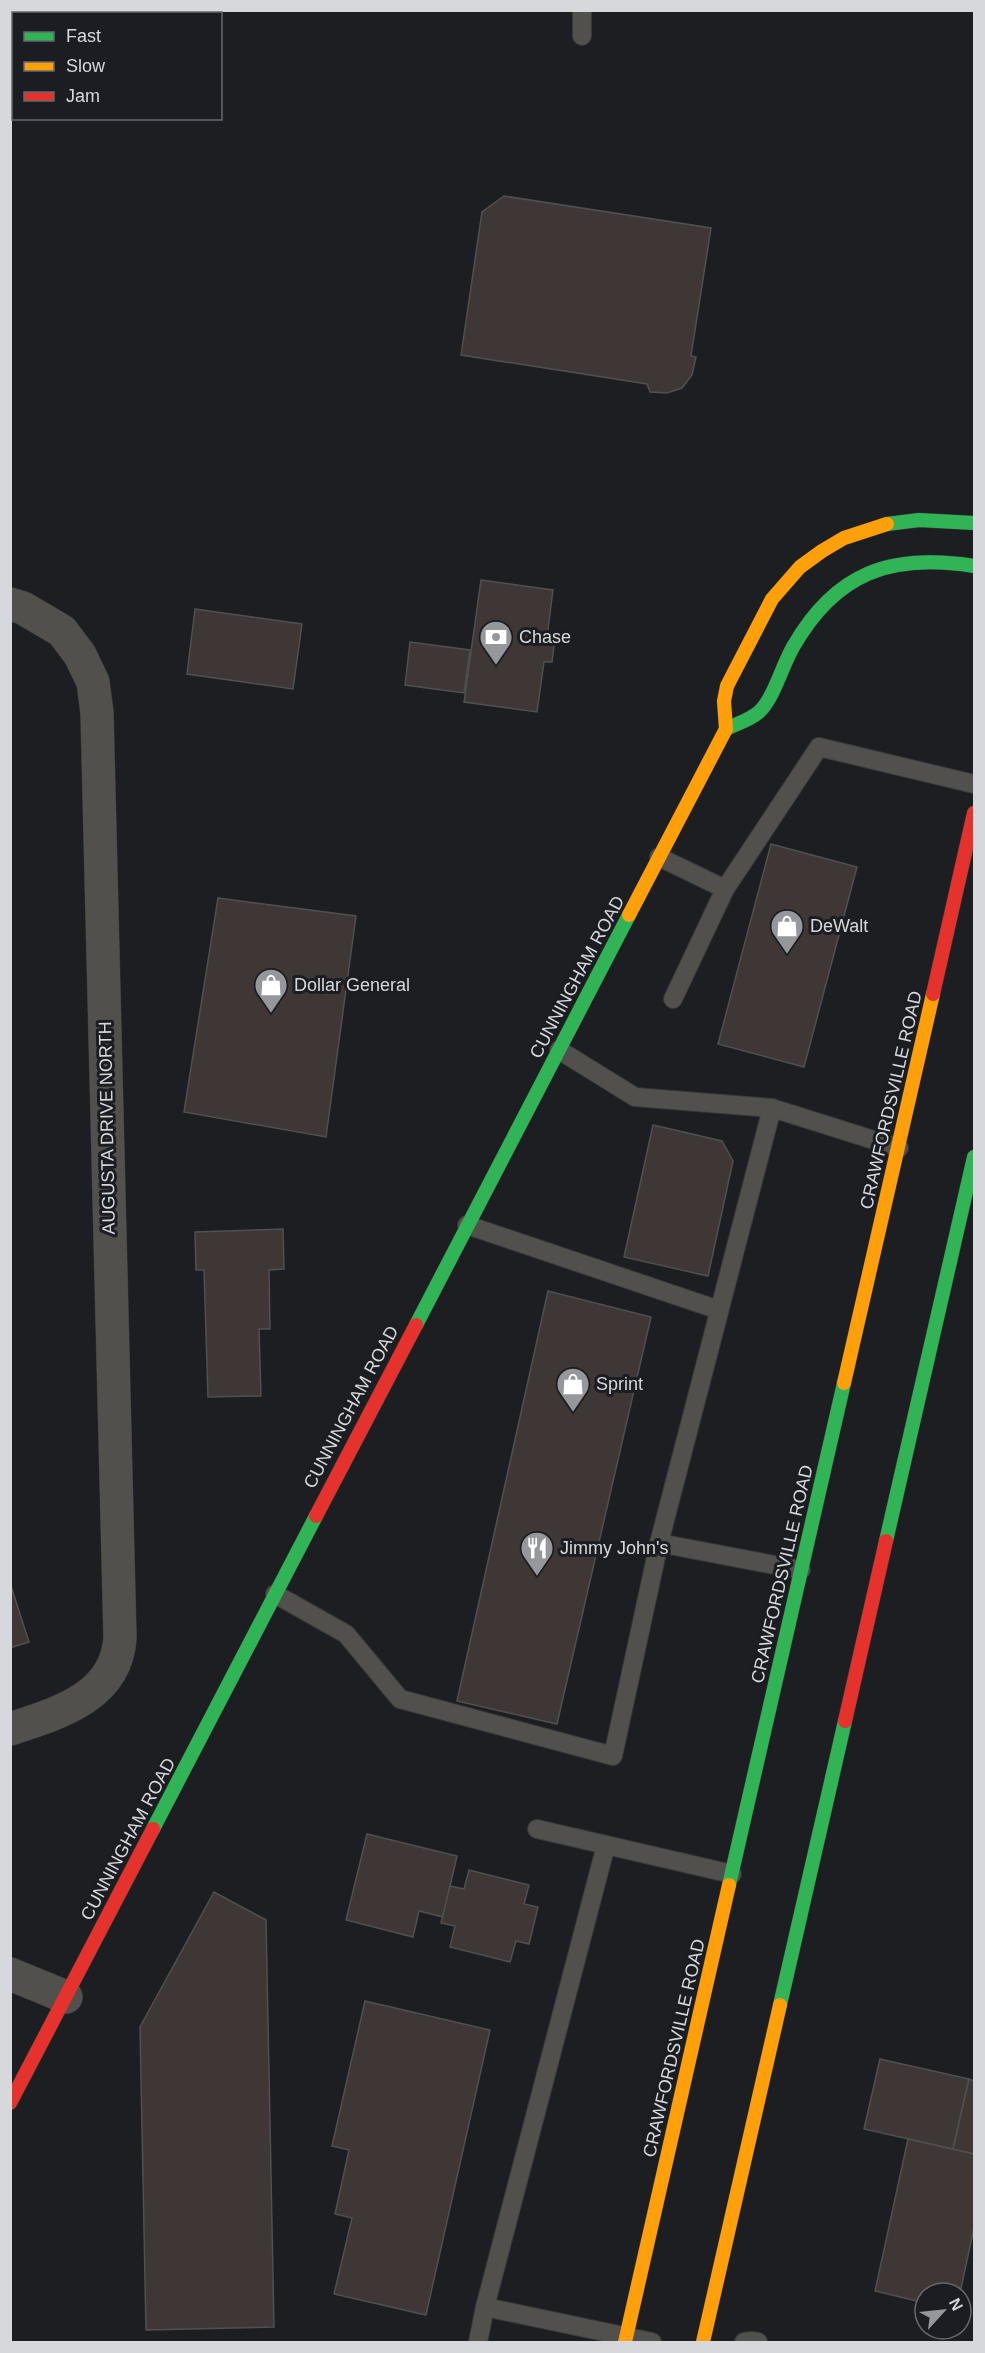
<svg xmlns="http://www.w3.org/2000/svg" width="985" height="2353" font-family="Helvetica,sans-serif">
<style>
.building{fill:#3e3736;stroke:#505051;stroke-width:1.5}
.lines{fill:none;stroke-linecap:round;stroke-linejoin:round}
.lane-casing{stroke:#37383a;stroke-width:20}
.street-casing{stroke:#37383a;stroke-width:34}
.fast-casing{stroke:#37383a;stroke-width:15}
.slow-casing{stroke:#37383a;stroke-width:15}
.jam-casing{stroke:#37383a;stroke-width:15}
.lane{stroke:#52504c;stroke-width:18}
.street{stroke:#52504c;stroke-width:33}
.fast{stroke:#30b455;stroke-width:14}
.slow{stroke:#ff9f0a;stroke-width:14}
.jam{stroke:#e5322d;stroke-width:14}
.labels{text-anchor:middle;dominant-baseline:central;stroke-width:6;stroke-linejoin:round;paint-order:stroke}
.poi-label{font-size:18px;fill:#d7d8db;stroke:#1b1d22;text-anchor:start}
.street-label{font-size:18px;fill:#d7d8db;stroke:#1b1d22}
</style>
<rect width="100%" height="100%" fill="#1c1e21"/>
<!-- building -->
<g class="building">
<path d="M504,196L711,228L691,356L696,357L692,375L682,388L667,393L650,392L647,384L461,355L482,212Z"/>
<path d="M481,580L553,590L547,637L555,638L552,662H544L537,712L464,702Z"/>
<path d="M195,609L302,624L293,689L187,674Z"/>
<path d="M410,642L470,650L464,693L405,685Z"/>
<path d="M771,844L857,867L804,1067L718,1044Z"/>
<path d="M218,898L356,916L326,1137L184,1112Z"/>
<path d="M653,1125L722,1141L733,1161L708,1276L624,1257Z"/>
<path d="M283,1229L284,1269L269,1270L270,1329H259L261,1396L208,1397L204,1270H196L195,1232Z"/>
<path d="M548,1291L651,1317L557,1724L457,1701Z"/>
<path d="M11,1586L29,1642L10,1648V1586Z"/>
<path d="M367,1834L457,1856L443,1917L419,1911L413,1937L346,1920Z"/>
<path d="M469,1870L529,1885L524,1904L538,1907L529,1944L516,1941L510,1962L450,1947L455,1926L441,1923L450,1886L464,1889Z"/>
<path d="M214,1892L266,1920L274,2327L146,2330L140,2027Z"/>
<path d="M365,2001L490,2030L426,2315L334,2294L352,2218L335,2214L349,2150L332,2146Z"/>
<path d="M880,2059L969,2079L953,2149L864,2129Z"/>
<path d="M969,2079L974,2081V2154L953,2149Z"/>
<path d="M908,2139L974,2154V2228L960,2293H925V2303L875,2291Z"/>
</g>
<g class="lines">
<!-- lane casing -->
<g class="lane-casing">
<g id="lane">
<path d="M582,10V36"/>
<path d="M659,857L725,889"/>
<path d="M673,999L725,889L819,747L974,784"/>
<path d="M559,1050L635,1097L772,1108"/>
<path d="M467,1225L719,1310"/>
<path d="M801,1570L659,1543L772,1108L899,1148"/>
<path d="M275,1594L346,1634L400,1699L613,1756L659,1543"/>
<path d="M537,1829L732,1874"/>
<path d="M485,2307L652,2342"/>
<path d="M478,2342L485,2307L606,1845"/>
<path d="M744,2342L751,2341L758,2342"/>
</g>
</g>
<!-- street casing -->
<g class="street-casing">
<g id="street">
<path d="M10,604L23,608L62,631L80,655L93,682L97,713L120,1638C116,1697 59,1713 10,1729"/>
<path d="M10,1974L66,1997"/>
</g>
</g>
<!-- fast casing -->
<g class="fast-casing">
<g id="fast">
<path d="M887,524L919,520L974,523"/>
<path d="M726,729C736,724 750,720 759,712C774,698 782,666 793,647C836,572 891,553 974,566"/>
<path d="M416,1325L629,915"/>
<path d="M886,1541L974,1157"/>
<path d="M153,1829L316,1516"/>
<path d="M729,1885L844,1383"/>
<path d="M780,2005L845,1721"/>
</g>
</g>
<!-- slow casing -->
<g class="slow-casing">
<g id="slow">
<path d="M629,915L726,729L724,701L727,686L772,599L800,567L822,551L844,538L887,524"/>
<path d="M844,1383L933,994"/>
<path d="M625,2342L729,1885"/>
<path d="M703,2342L780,2005"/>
</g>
</g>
<!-- jam casing -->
<g class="jam-casing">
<g id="jam">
<path d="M933,994L974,813"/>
<path d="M316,1516L416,1325"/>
<path d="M845,1721L886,1541"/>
<path d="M10,2103L153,1829"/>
</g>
</g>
<!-- lane -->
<use href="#lane" class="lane"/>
<!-- street -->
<use href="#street" class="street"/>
<!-- fast -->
<use href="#fast" class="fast"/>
<!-- slow -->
<use href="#slow" class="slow"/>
<!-- jam -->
<use href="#jam" class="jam"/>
</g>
<!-- icons -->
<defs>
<g id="bank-pin" transform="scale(1.725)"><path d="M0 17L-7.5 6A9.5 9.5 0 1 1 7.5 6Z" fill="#96979a" stroke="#1b1d22"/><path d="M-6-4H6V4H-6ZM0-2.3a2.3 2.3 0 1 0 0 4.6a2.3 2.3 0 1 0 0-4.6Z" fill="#fff"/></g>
<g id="shop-pin" transform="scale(1.725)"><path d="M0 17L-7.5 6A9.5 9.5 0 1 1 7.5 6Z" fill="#96979a" stroke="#1b1d22"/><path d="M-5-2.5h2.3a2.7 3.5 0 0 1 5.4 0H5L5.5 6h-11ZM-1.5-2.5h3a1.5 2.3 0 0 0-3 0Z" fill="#fff"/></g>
<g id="restaurant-pin" transform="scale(1.725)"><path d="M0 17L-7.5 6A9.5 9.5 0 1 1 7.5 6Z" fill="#96979a" stroke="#1b1d22"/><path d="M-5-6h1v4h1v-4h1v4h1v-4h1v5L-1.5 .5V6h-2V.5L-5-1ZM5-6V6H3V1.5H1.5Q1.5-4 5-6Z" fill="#fff"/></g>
</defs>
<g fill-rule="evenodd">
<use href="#bank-pin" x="496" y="637"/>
<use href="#shop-pin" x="787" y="926"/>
<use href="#shop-pin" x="271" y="985"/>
<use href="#shop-pin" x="573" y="1384"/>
<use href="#restaurant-pin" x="537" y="1548"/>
</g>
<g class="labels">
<!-- poi labels -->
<g class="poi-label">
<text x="519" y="637">Chase</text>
<text x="810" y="926">DeWalt</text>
<text x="294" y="985">Dollar General</text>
<text x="596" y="1384">Sprint</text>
<text x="560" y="1548">Jimmy John's</text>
</g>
<!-- street labels -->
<g class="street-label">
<text transform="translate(577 977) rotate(-62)">CUNNINGHAM ROAD</text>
<text transform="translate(891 1100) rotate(-77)">CRAWFORDSVILLE ROAD</text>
<text transform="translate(107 1128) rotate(-91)">AUGUSTA DRIVE NORTH</text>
<text transform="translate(351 1407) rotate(-62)">CUNNINGHAM ROAD</text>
<text transform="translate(782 1574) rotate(-77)">CRAWFORDSVILLE ROAD</text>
<text transform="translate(128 1839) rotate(-62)">CUNNINGHAM ROAD</text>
<text transform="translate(674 2048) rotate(-77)">CRAWFORDSVILLE ROAD</text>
</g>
</g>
<!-- border -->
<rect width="985" height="2353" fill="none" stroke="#d7d8db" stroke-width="24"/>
<!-- legend -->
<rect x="12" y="12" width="210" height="108" fill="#1b1d22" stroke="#66686c" stroke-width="1.5"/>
<rect x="24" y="32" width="30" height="9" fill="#30b455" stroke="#66686c" stroke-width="1.5"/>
<text x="66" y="42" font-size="18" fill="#d7d8db">Fast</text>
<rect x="24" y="62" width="30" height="9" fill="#ff9f0a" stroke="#66686c" stroke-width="1.5"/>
<text x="66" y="72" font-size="18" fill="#d7d8db">Slow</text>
<rect x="24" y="92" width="30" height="9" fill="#e5322d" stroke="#66686c" stroke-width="1.5"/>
<text x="66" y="102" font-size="18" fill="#d7d8db">Jam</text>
<!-- north arrow -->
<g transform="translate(943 2311) rotate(63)"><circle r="28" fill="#1b1d22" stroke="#66686c" stroke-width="1.5"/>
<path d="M0-4.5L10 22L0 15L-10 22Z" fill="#96979a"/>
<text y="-9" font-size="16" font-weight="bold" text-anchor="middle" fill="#d7d8db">N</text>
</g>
</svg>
